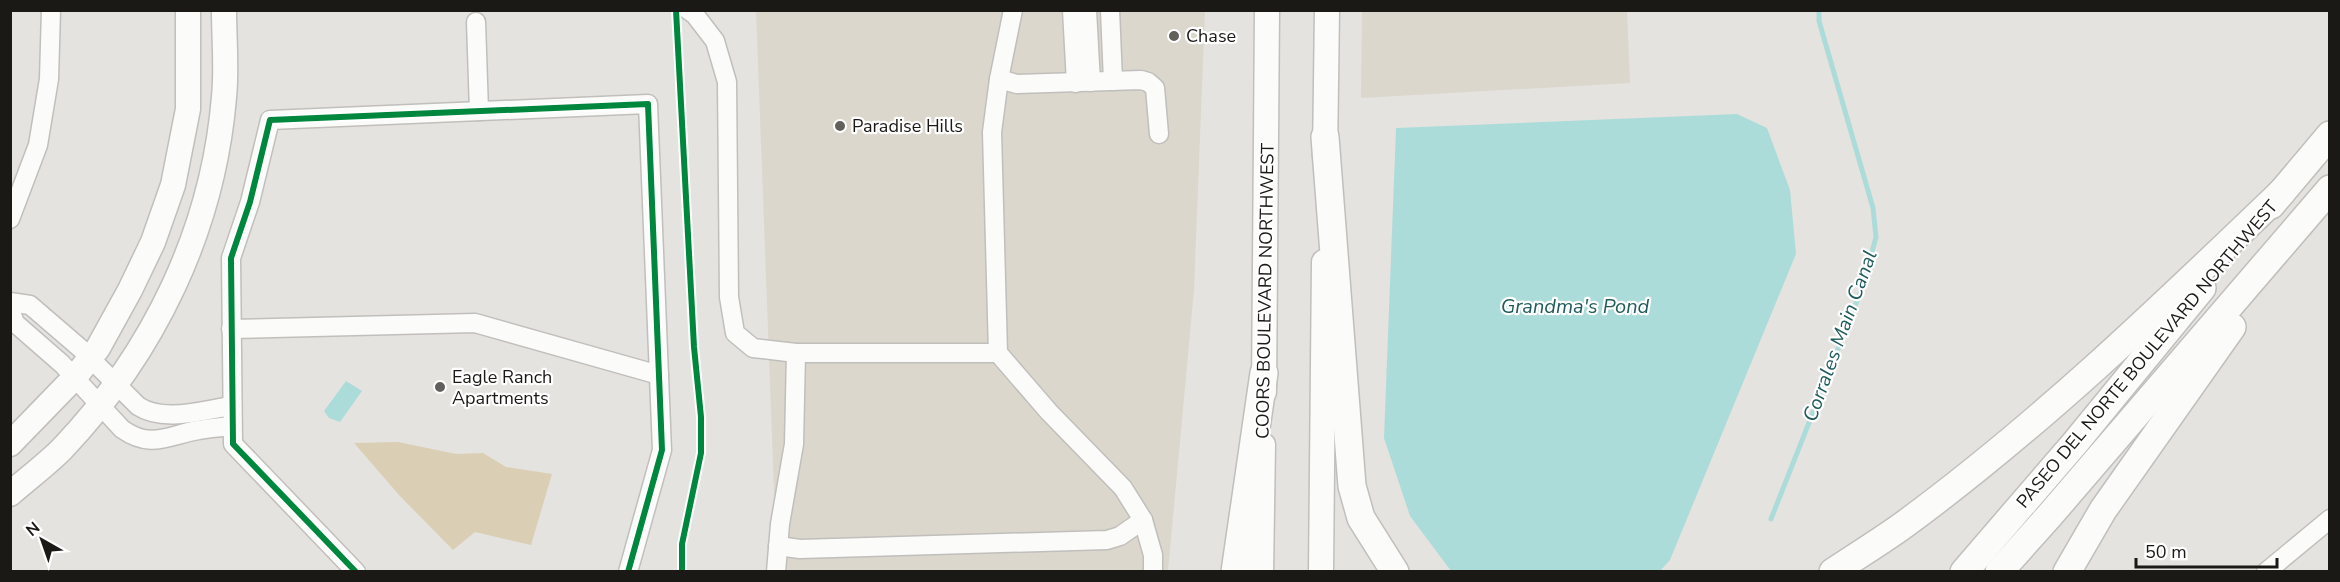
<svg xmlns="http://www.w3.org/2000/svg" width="2340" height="582" font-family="'Nunito Sans',sans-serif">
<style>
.built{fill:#dbd7cd}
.green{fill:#dacfb4}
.water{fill:#acdcda}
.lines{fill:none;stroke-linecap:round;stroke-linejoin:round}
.stream{stroke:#acdcda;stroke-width:5}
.minor-casing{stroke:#c0bfbc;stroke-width:21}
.major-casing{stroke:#c0bfbc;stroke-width:27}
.highway-casing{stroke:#c0bfbc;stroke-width:30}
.minor{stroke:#fbfbfa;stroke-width:18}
.major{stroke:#fbfbfa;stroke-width:24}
.highway{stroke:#fbfbfa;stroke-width:27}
.cycleway-casing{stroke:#fff;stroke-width:10}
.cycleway{stroke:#00873e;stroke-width:6}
.poi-dot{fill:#61605c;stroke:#fff;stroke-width:2}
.labels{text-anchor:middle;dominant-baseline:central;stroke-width:4.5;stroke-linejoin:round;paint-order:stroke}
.poi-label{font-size:18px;fill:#1a1916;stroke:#fff;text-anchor:start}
.street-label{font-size:18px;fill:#1a1916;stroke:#fff}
.water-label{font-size:20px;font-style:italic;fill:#215c5c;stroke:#fff}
</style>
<rect width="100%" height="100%" fill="#e5e3df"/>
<!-- built -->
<g class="built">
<path d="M756,11H1205L1194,290L1168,571H777Z"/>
<path d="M1362,11H1627L1630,83L1361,98Z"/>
</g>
<!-- green -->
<path class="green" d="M398,442L456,454L483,453L506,467L552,474L531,545L475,532L453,550L399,495L354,443Z"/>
<!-- water -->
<g class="water">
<path d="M1737,114L1767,128L1790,190L1796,254L1670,560L1660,571H1451L1410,516L1384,438L1396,128Z"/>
<path d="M346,381L362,391L340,422L329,418L324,411Z"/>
</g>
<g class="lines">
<!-- stream -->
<path class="stream" d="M1771,519L1864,283L1876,237L1873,208L1819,21V10"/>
<!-- minor casing -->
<g class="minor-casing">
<g id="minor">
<path d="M688,10L695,15L715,41L727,82L729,297L735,333L753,348L796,353H998"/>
<path d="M1013,10L999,79L992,132L998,353L1049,412L1123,488L1143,520L1153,555V572"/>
<path d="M1072,10L1076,83"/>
<path d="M1087,10L1091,82"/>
<path d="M1110,10L1113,81"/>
<path d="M476,22L479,111"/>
<path d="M999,79L1017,84L1141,80L1148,82L1155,88L1159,134"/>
<path d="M10,219L38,145L49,79L51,10"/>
<path d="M10,302L30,305L80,348L138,406C164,423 203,410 232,406"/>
<path d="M10,309L15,323L62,364L122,429C152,450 168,435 199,430C209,428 221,427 232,426"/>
<path d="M231,329L475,323L659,375"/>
<path d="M778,546L800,549L1107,540L1120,536L1143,520"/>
<path d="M356,572L233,444L231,258L250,202L270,120L648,104L662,450L628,572"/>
<path d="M776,572L780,524L794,444L796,353"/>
<path d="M2266,572L2330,519"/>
</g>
</g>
<!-- major casing -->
<g class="major-casing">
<g id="major">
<path d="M1325,155L1327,10"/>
<path d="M1264,392L1267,10"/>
<path d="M10,444L75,377L98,348L130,290L153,242L173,185L188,109V10"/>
<path d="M10,494C27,479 46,465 62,449C154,352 213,230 224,97C227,69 224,39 224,10"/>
<path d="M1261,572L1263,445"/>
<path d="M1321,572L1324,262"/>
</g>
</g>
<!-- highway casing -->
<g class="highway-casing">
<g id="highway">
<path d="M1325,137L1352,486L1361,518L1395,572"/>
<path d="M2271,205L2330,135"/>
<path d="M1235,572L1264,373"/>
<path d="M1833,572C1858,555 1885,539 1909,521C2043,422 2162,307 2282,192"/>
<path d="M1964,572L2075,443L2202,288"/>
<path d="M1999,572L2050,515L2330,189"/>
<path d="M2067,572L2103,510L2232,327"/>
</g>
</g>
<!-- minor -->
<use href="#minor" class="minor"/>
<!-- major -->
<use href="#major" class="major"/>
<!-- highway -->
<use href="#highway" class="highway"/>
<!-- cycleway casing -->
<g class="cycleway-casing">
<g id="cycleway">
<path d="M676,10L694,347L701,417V453L682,544V572"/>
<path d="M356,572L233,444L231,258L250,202L270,120L648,104L662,450L628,572"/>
</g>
</g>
<!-- cycleway -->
<use href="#cycleway" class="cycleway"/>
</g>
<!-- markers -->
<g class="poi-dot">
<circle cx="1174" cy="36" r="6"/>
<circle cx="840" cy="126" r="6"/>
<circle cx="440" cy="387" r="6"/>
</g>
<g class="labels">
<!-- poi labels -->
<g class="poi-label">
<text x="1186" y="36">Chase</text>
<text x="852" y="126">Paradise Hills</text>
<text x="452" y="377">Eagle Ranch<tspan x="452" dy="21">Apartments</tspan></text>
</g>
<!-- street labels -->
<g class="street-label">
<text transform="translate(1265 291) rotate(-89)">COORS BOULEVARD NORTHWEST</text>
<text transform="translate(2147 354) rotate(-50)">PASEO DEL NORTE BOULEVARD NORTHWEST</text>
</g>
<!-- water labels -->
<g class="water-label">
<text x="1575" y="306">Grandma's Pond</text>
<text transform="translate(1840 336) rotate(-70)">Corrales Main Canal</text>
</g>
</g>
<!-- border -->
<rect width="2340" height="582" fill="none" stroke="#1a1916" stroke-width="24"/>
<!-- north arrow -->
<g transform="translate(42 540) rotate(320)" stroke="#ffffff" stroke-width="4.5" paint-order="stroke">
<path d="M0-4.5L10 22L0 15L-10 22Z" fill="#1a1916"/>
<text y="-9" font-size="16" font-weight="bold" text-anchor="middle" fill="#1a1916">N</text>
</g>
<!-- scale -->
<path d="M2136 558v9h141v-9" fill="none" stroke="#1a1916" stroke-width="3"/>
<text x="2145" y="558" font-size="18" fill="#1a1916" stroke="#ffffff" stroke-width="4.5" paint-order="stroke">50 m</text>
</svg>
